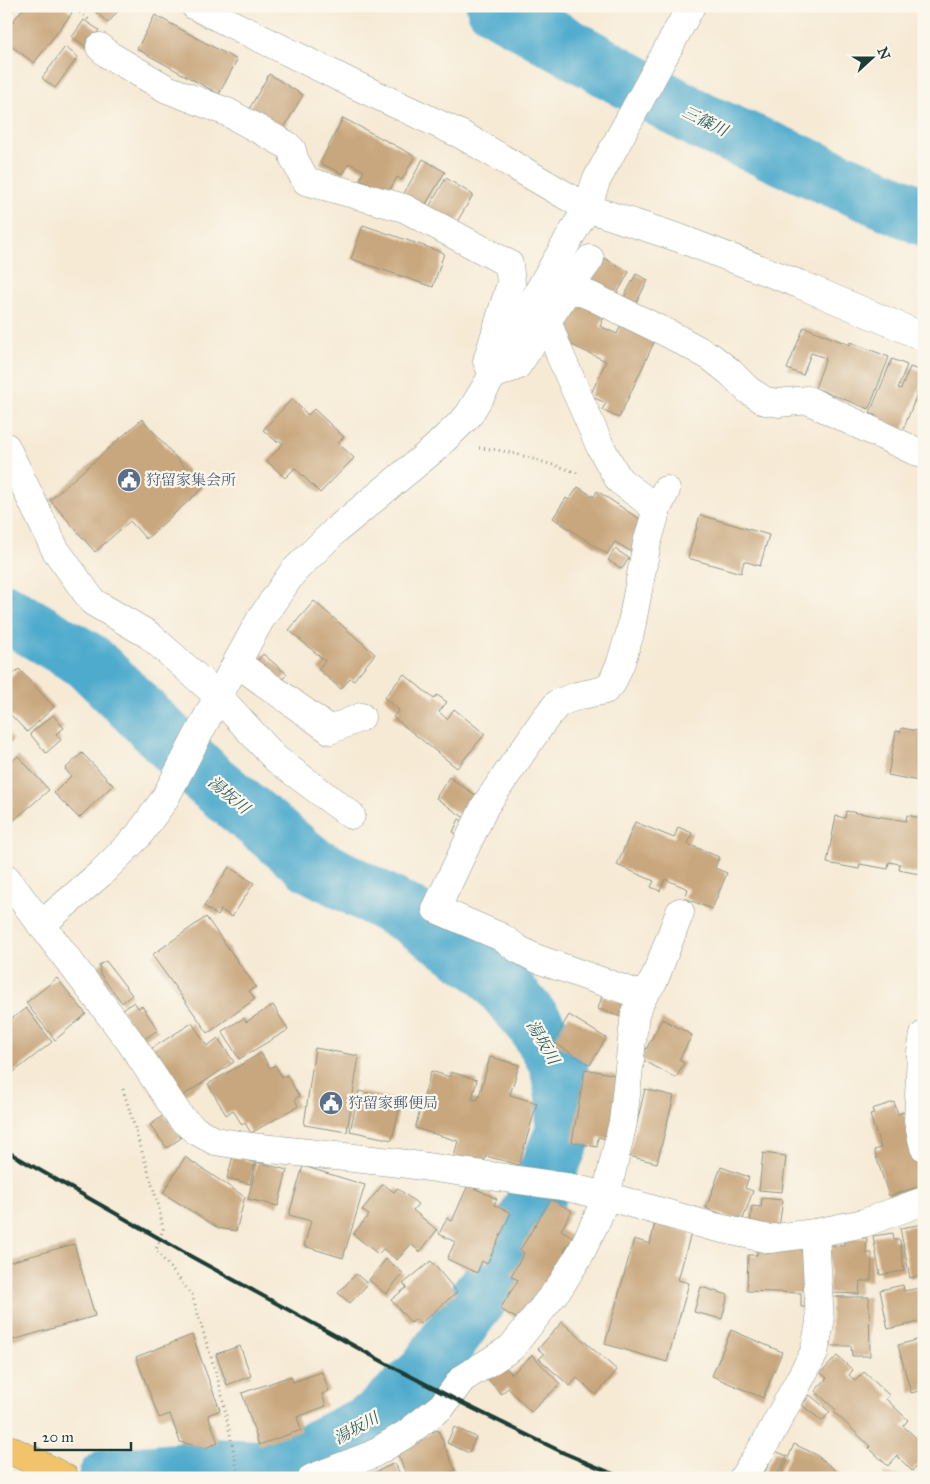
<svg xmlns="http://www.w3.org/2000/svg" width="930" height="1484" font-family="'IM FELL Great Primer','Noto Serif JP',serif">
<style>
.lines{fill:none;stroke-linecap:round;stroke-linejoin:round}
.river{stroke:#4fabcd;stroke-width:58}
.building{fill:#c9a77e}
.minor-casing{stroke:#8a9484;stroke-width:29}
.major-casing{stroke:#8a9484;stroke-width:29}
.path{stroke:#8a9484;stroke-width:3;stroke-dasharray:1 4;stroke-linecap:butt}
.minor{stroke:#fff;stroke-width:28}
.major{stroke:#f2c36a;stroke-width:28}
.rail{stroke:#1f3d34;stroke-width:4}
.labels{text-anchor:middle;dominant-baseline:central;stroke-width:4.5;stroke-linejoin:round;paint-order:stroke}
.service-label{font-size:15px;fill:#4e5e75;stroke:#fbf7ec;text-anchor:start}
.water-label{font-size:16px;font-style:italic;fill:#2d5e62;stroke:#fbf7ec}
</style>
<rect width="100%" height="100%" fill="#fbf7ec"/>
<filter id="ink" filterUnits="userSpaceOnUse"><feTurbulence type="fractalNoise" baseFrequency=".02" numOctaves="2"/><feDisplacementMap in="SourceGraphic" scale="10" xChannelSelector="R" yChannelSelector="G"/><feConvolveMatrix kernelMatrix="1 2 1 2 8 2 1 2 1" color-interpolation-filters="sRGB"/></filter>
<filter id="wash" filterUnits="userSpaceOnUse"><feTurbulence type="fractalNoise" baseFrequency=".0096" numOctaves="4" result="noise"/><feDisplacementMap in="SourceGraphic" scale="20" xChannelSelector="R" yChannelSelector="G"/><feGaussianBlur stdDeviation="1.12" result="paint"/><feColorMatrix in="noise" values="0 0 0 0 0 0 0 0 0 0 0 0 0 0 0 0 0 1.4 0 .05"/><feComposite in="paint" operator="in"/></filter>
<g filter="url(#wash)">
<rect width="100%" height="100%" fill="#f6ead5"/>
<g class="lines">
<!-- river -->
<g class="river">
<path d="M495,6L703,122L924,217"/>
<path d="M6,613L88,661L209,780L311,864L411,916L489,970L535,1024L558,1063L565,1102L564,1133L513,1252L469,1311L425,1374L375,1420L290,1462L262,1469L207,1467L177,1472L107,1478"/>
</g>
</g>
<g id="blocks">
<!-- building -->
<g class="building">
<path d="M6,6H17L6,19Z"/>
<path d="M25,6H63L72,13L34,63L6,42V30Z"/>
<path d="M95,6H120L121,7L108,23L93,9Z"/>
<path d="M155,15L237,60L219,94L137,49Z"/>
<path d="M84,20L99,30L87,47L72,37Z"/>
<path d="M65,47L78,57L55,88L42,78Z"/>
<path d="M269,74L303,95L282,131L248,111Z"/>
<path d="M343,118L415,156L402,180L397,177L388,193L360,179L364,171L349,163L343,174L320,163Z"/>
<path d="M423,159L445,172L423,209L402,197Z"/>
<path d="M446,178L473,195L455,225L428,209Z"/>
<path d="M363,225L444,253L433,287L351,259Z"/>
<path d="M604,258L629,272L615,297L589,282Z"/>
<path d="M636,274L648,280L635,305L623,299Z"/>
<path d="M571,297L606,313L600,326L617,334L623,320L657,336L619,418L602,410L606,403L590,396L606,361L563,341L556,329Z"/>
<path d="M804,327L850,345V342L889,357L869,409L815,388L826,358L811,353L803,375L787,369Z"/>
<path d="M892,359L907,365L898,388L901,389L910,367L924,372V376L900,438L872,428L876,416L870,413Z"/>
<path d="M924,388V402L919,400Z"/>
<path d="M292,399L308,415L314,409L344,437L338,443L354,458L320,493L295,468L285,478L267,461L283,444L279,440L277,442L263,430Z"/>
<path d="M142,419L203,488L146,539L130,521L95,552L50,500Z"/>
<path d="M578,487L594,497L597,491L647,524L635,554L615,542L607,554L553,518L566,498L569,500Z"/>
<path d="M700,515L769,535L760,566L744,561L741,573L688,558Z"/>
<path d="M615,549L629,558L622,569L608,560Z"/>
<path d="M314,601L375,654L353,681L350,678L341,689L318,669L325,661L289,630Z"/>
<path d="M263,654L287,674L277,685L253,666Z"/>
<path d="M19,669L54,707L27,732L6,710V681Z"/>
<path d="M404,674L434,699L437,695L447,702L439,712L447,719L454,709L485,734L457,768L393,717L399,710L384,698Z"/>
<path d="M53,715L64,728L56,734L61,740L46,753L30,734Z"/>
<path d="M902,728L922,732L923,728H924V782L888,775L896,731L901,732Z"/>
<path d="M6,730L13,740L6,745Z"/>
<path d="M82,753L113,785L79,818L54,793L71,776L65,769Z"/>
<path d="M18,756L49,790L6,827V766Z"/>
<path d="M449,777L480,798L466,819L436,798Z"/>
<path d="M846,811L906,821L907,815L924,819V875L899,870L900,864L889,862L888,869L860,864L859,869L827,863L836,816L845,818Z"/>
<path d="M459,819L470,825L464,838L453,832Z"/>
<path d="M635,822L674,838L678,827L692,833L688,844L719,857L715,868L727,873L712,909L685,898L688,889L665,879L660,891L651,887L654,881L617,865Z"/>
<path d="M229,867L254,883L232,917L221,910L218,916L204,906Z"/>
<path d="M206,917L256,987L249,991L255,999L208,1033L152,955Z"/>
<path d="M106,961L132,995L122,1003L100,974L99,965Z"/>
<path d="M57,978L86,1014L55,1040L26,1003Z"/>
<path d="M602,996L626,1004L621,1017L598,1009Z"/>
<path d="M134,1002L138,1008L142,1006L158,1030L141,1041L122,1010Z"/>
<path d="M273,1005L288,1030L239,1059L222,1031L244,1018L246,1022Z"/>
<path d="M26,1008L52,1042L10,1075L6,1069V1023Z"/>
<path d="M569,1015L606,1038L590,1065L553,1042Z"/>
<path d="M662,1019L692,1035L679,1060L684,1063L676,1078L641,1059Z"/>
<path d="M192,1023L207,1046L218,1038L234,1062L178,1099L146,1052Z"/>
<path d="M315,1048L359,1056L347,1132L304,1125Z"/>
<path d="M261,1053L270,1068L275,1065L282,1077L287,1075L299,1096L295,1099L298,1106L251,1133L245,1123L242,1125L233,1110L226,1115L208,1084Z"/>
<path d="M490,1057L519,1065L510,1095L537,1103L519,1165L486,1156L483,1164L453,1161L458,1141L415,1128L431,1071L450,1077L451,1072L477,1080L472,1099L478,1100Z"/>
<path d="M585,1069L621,1076L610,1140L598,1137L597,1147L572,1142Z"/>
<path d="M645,1089L674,1096L657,1163L629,1156Z"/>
<path d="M359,1091L401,1101L392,1140L350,1131Z"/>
<path d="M894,1102L898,1114L904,1112L924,1171V1185L889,1196L874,1150L881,1148L870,1115L874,1114L872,1109Z"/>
<path d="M164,1115L181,1138L167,1148L150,1125Z"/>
<path d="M763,1153L786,1156L782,1192L759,1190Z"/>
<path d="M233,1156L255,1163L250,1184L227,1178Z"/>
<path d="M185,1157L245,1197L236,1231L218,1228L163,1193Z"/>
<path d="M257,1162L287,1170L278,1206L248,1199Z"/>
<path d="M303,1166L365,1185L343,1258L304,1246L311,1221L289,1215Z"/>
<path d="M721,1167L749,1177L745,1188L753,1191L742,1222L706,1208Z"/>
<path d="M383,1184L394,1192L397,1188L418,1204L413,1210L437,1230L420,1252L411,1244L397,1260L383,1249L378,1254L353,1234L369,1215L362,1210Z"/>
<path d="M468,1185L497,1199L494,1205L511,1213L487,1264L482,1261L477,1273L447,1259L455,1242L439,1234L447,1218L452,1221Z"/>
<path d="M762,1198L783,1200L779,1227L750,1223L752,1206L761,1207Z"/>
<path d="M551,1199L572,1211L561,1230L573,1237L564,1251L572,1256L542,1306L531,1299L519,1320L500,1309L518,1280L511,1276L524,1253L520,1250Z"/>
<path d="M655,1223L691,1233L678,1280L689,1283L667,1362L605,1344L634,1239L650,1244Z"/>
<path d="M924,1224V1275L910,1278L900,1228Z"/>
<path d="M893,1233L894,1240H900L904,1271L880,1275L873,1236Z"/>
<path d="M844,1238H867L866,1253H872L871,1281H860L859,1294L829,1293L830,1245L844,1246Z"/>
<path d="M74,1244L95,1316L6,1342V1263Z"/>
<path d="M757,1248L808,1249L813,1307H801V1293L747,1291L748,1255H757Z"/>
<path d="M386,1259L403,1273L386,1294L369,1280Z"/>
<path d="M431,1261L457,1292L420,1324L416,1319L411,1323L391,1300L407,1287L403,1284Z"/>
<path d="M356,1274L368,1284L350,1303L338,1293Z"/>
<path d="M903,1285L904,1291L919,1288L924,1307V1321L888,1329L880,1290Z"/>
<path d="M701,1287L728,1295L722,1319L694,1312Z"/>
<path d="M831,1297H869L870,1356H852L851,1346H831Z"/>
<path d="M562,1322L617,1370L596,1395L577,1378L570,1386L539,1359L544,1354L538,1349Z"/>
<path d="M731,1330L782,1352L763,1398L712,1376Z"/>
<path d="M192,1335L220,1410L208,1415L218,1443L205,1448L180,1442L170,1414L159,1418L136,1357Z"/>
<path d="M924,1338V1390L911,1393L898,1345Z"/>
<path d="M240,1346L251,1376L227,1385L216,1354Z"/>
<path d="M532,1355L560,1384L531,1412L508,1388L501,1394L487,1378L502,1364L512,1374Z"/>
<path d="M837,1356L853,1370L849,1375L855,1381L864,1372L889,1395L886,1399L908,1420L903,1426L924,1445V1457L912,1471L897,1456L888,1466L869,1448L870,1446L834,1412L836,1410L815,1391L827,1378L821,1373Z"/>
<path d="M322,1372L329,1391L322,1394L326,1406L297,1417L301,1430L259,1445L242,1393L291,1376L293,1382Z"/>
<path d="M810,1395L830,1412L822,1421L802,1405Z"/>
<path d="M454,1427L476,1437L469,1453L447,1443Z"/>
<path d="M438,1430L455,1470L440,1477L441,1478H408L395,1448Z"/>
<path d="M794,1444L815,1454L845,1478H784L781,1475Z"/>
<path d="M775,1451L787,1456L776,1478H771L764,1474Z"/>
<path d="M395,1463L402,1478H368L367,1476Z"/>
<path d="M884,1473L905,1477V1478H883Z"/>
</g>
</g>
</g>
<g filter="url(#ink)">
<use href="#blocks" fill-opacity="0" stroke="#8a9484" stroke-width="1"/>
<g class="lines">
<!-- minor casing -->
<g class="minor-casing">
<g id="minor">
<path d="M195,6L355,85L462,135L587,208L679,238L799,284L924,337"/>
<path d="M100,47L109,55L167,89L227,112L287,145L292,150L294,159L306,181L404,208L509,264L511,283L487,361L493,375L517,366L569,288L590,259"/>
<path d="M554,282L591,296L671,335L711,357L730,372L748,390L765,401L779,403L808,400L834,413L915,451L924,453"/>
<path d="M547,320L560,355L600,446L611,466L619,480L657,509"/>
<path d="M6,447L55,549L93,602L149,635L218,696L276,759L351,815"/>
<path d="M237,663L330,730L361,717"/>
<path d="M6,878L129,1040L181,1118L195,1130L215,1141L252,1147L400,1163L567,1187L606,1196L710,1226L769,1239L815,1233L864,1223L924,1201"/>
<path d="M41,925L100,874L138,836L164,800L212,708L260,620L293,572L336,530L434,449L468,416L493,375L546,278L587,208L596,181L691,6"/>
<path d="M643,996L535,958L518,949L501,937L436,909L485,806L544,720L558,703L577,696L605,690L612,683L621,662L630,633L647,543L657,509L666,490"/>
<path d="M924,1035L921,1052L918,1121L924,1147"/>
<path d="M312,1478L371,1455L406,1434L442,1406L462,1379L511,1348L561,1285L580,1254L597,1219L606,1196L623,1122L635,1013L643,996L654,980L680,912"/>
<path d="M743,1478L766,1442L814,1353L820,1323L815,1233"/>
</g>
</g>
<!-- major casing -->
<g class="major-casing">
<path id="major" d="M6,1448L34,1461L65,1478"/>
</g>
<!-- path -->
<g class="path">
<path d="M72,6L89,20"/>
<path d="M479,448C502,449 524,456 546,463C557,466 569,469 579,474"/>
<path d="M123,1089L158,1204L163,1229L156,1250L192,1295L221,1390L239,1478"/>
</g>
<!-- minor -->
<use href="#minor" class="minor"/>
<!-- major -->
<use href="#major" class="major"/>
<!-- rail -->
<path class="rail" d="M6,1151L192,1257L389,1365L466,1405L564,1453L623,1478"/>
</g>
</g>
<!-- icons -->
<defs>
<g id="civic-disc" transform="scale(1.25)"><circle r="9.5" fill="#5c6f8a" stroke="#fbf7ec"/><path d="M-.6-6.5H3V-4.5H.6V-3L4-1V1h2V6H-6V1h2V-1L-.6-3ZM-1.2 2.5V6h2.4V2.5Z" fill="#fff"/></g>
</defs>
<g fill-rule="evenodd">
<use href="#civic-disc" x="129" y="480"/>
<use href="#civic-disc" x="331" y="1103"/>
</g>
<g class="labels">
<!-- service labels -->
<g class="service-label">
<text x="146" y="480">狩留家集会所</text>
<text x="348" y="1103">狩留家郵便局</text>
</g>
<!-- water labels -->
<g class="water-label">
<text transform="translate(705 121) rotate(26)">三篠川</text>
<text transform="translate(229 795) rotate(40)">湯坂川</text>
<text transform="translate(543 1042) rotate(60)">湯坂川</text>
<text transform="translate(356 1428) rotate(-29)">湯坂川</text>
</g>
</g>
<!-- margin -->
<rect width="930" height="1484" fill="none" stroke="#fbf7ec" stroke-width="25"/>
<!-- north arrow -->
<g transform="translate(872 58) rotate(69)" stroke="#fbf7ec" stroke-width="4" paint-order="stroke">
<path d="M0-4L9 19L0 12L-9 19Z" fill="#1f3d34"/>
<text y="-8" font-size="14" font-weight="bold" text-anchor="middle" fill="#1f3d34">N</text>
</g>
<!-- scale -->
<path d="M35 1442v8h96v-8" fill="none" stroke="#1f3d34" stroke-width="2.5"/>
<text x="42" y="1442" font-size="15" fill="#1f3d34" stroke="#fbf7ec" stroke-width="4" paint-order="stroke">20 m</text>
</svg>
